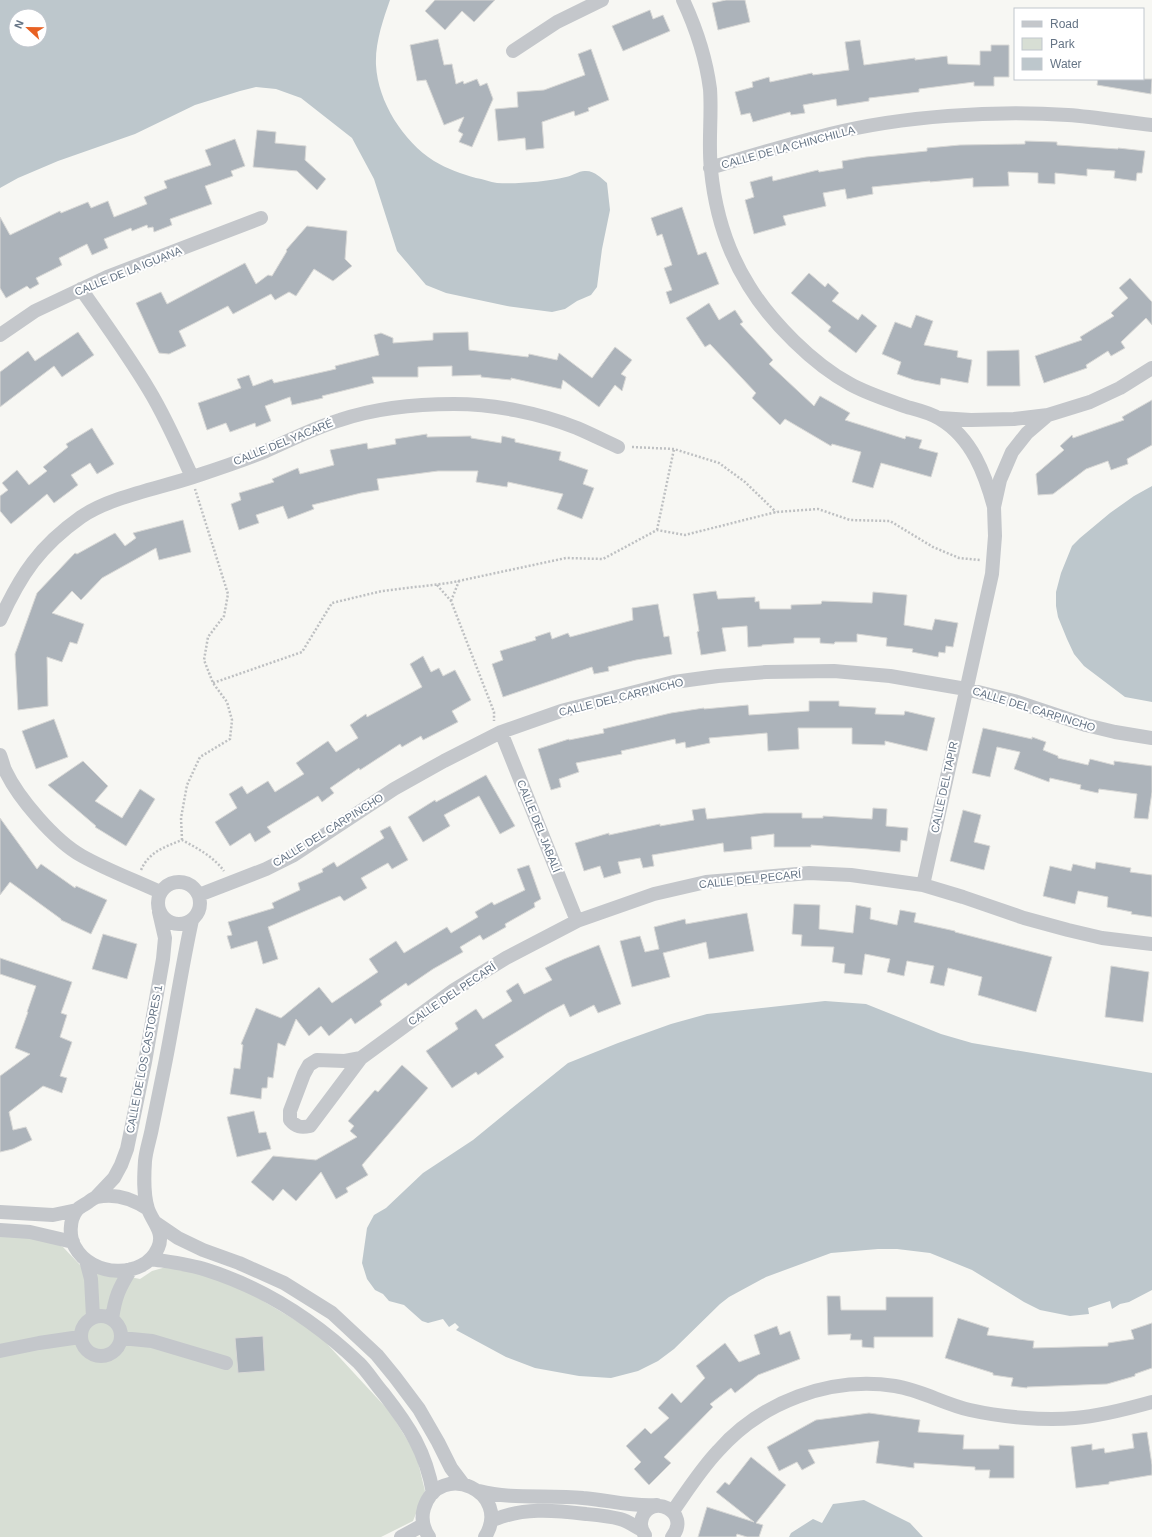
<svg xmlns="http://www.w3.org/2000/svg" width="1152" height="1537" font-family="Helvetica,sans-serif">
  <rect width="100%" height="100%" fill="#f7f7f3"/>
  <path fill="#d7ded4" d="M0,1236L33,1238L54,1243L63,1247L82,1267L140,1279L152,1271L166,1267L207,1275L248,1292L317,1333L390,1412L416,1454L425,1491L413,1521L381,1537H0Z"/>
  <path fill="#bdc7cc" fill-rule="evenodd" d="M0,0H390C383,20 375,43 376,65C378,102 403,141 434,161C447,169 462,174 476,178C483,179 490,182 497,183C518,184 545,182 566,177C572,176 580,170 586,171C595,171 601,178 607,183L610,210L602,249L597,287L591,295L577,301L565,309L552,312L507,306L446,293L426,285L397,251L374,179L352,138L301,98L276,89L256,87L240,91L195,105L135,134L58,161L18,178L0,188ZM16,16H40V40H16Z
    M1152,486V702L1125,697L1084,666L1074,654L1067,639L1058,617L1056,606V592L1061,573L1072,546L1080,538L1110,513L1134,496Z
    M825,1001L866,1004L941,1034L972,1043L1152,1073V1290L1129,1302L1120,1304L1112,1309L1110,1301L1088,1308L1089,1314L1070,1316L1040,1310L1024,1302L972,1270L930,1253L897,1249H878L831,1253L766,1277L729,1297L720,1304L674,1349L658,1361L638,1371L611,1378L579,1376L535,1368L506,1357L456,1330L459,1327L455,1323L449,1327L443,1319L428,1323L422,1321L404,1305L389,1301L383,1294L375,1290L367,1279L362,1263L367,1228L374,1215L386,1208L423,1173L473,1140L517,1104L568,1063L618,1043L671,1024L707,1014Z
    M864,1500L910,1523L923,1537H789L791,1533L813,1519L822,1523L833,1504Z"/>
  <path fill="#acb3ba" stroke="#d8d8d6" d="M435,0H495L474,22L462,11L445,30L425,11Z
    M726,0H745L750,22L718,30L712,3Z
    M650,10L653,19L663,15L670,31L623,51L612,26Z
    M438,39L444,65L452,64L456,84L463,81L464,84L477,79L480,86L487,83L493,99L472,147L459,142L463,134L458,131L464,117L444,125L426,80L417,81L410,45Z
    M860,40L864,65L915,58V60L947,56L948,64L980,65V51H991V45H1009V77H994V86H974V82L919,89V92L869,98V101L837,106L836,99L803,105L805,113L791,115L790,112L753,122L750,113L741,115L735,92L753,87L752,82L769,77L770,82L812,73L813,75L849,70L845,42Z
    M591,49L609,100L588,108L589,111L575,116L574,111L542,122L544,148L526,150L525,138L498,141L495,109L518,107L517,92L544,90L585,75L578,54Z
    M1098,79H1152L1151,94L1097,85Z
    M257,130L276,132L275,143L306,146L305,160L326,179L317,190L297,171L253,167Z
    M235,139L245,166L231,171L233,176L205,186L212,204L170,219L172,225L154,232L153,227L148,228L147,225L132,231L131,228L104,239L108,248L92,255L87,244L59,258L62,265L36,278L39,284L30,289L27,286L6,298L0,288V217L10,235L60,211L61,213L88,202L91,208L108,201L114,217L147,204L144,197L167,188L164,181L211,165L205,150Z
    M1025,141L1057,142V145L1118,149V148L1145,151L1142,173H1137L1136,181L1114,178L1115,171L1087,169V176L1055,173V184L1038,183V173L1008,172L1009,186L973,187V178L930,182V181L872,187L873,194L847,199L845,189L823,193L826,206L783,216L786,225L754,234L745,200L754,197L750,182L772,176L773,181L818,170L819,172L843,168L842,161L866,157L927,151V148L960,145L1025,144Z
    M682,207L698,255L706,252L719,284L670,304L666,292L672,290L664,268L672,265L662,234L657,236L651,218Z
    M307,226L347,231L345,259L352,266L333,281L314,269L296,296L289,292L275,300L271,294L233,314L228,306L179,331L186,346L169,354L159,353L136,303L161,292L167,304L245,263L256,284L268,275L272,276L287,251L286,250Z
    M809,273L825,287L828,283L839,293L832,301L858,320L862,314L877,326L856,353L828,331L831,327L791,293Z
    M1130,278L1152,302V325L1146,318L1121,342L1125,348L1111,356L1108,351L1086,365L1087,368L1044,383L1035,356L1082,340L1080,337L1114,316L1111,313L1128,298L1119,288Z
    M709,303L719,320L735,310L743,322L740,324L773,360L769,364L814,406L820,396L850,413L845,420L905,439L906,436L922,440L919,448L938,453L931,477L881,463L873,488L852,482L861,452L832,444L831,446L785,419L780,425L752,398L756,393L710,344L705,347L686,318Z
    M916,315L933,321L924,345L958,351L957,357L972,360L968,383L941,378L940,385L914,380L897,374L901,362L882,354L895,322L911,328Z
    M78,332L94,355L62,377L54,366L0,407V372L28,351L35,361Z
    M468,332L469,350L528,357L529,354L557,360L559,353L592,378L615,347L632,360L621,374L626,377L622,391L615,385L599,407L563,380L561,389L511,378V380L481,377V375L452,376V366L418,367V377H372L374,383L322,396L323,398L292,405L290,397L265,406L271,421L256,427L255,423L230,432L226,423L207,430L198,403L241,388L237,379L249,375L253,386L272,379L274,383L336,369L335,366L379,355L374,335L381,333L393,338V343L433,340V333Z
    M1019,350L1020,386H987V351Z
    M1152,400V445L1127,459L1128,464L1111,470L1108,461L1086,469L1053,494L1038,495L1036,474L1064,450L1060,446L1072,435L1073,438L1124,420L1122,417Z
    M92,428L114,464L97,474L90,463L71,475L78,485L54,503L47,494L11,524L0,511V496L8,490L2,483L17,470L29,485L47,471L43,467L68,447L66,444Z
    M427,434V437L471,436V438L501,443L502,436L515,439V442L561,452L559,460L588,470L583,484L594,488L582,519L557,509L563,494L508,482L507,487L476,482L478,471H438L377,479L379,490L361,493L312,505L314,509L288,519L283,506L256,515L259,523L239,530L231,504L241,500L239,493L274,482L272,479L298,468L300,474L334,465L330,450L367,443L368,449L396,444L395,439Z
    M183,520L191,552L159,560L156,548L102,578L81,600L72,591L52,613L84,624L77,644L70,642L62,662L47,657L48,706L18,710L15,654L37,593L75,553L77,554L115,533L125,546L136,538L133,533Z
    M716,591L718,599L755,597V602L759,601L760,609H791V605L821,604L822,601L872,603L873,592L907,595L904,625L932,630L935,619L958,623L953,647L946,646L945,653L939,652L938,657L912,652L913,649L886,646L887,638L857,634V642H835L834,644L820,643V638H794V643L762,645V646L748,647L747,626L722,628L726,651L701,655L697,632L699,631L693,594Z
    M658,604L664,637L669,636L672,654L636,660L608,667L609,671L594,674L592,667L503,697L492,664L503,660L500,651L536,640L535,637L550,632L552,639L568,633L570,637L633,620L632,608Z
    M423,656L431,672L439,668L443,676L455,670L471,700L452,711L458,722L423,740L421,736L402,747L400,744L360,770L359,768L330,788L334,793L322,802L318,796L267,827L271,832L255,842L250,833L230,846L215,822L237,808L229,794L242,786L247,794L268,781L275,792L304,774L296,763L328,741L336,752L358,738L350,725L366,714L367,717L422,687L410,664Z
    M809,701H839V706L876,708L875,714L904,715L905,711L935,718L927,751L885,741V745L852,744V728H798L799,749L768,751L767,733L709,738L710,743L686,748L685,742L676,744L675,739L621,751L622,754L576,763L579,772L559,779L561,787L551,790L538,749L569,739V740L604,733L603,729L671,713L704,708V709L748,705L749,715L809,711Z
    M54,719L68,757L36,769L22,731Z
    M983,728L1032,739V737L1046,742L1043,750L1058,756V758L1088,765L1090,759L1114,765V761L1152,766V792L1148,819L1134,818L1137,794L1099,789L1098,793L1080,789L1081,785L1050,778L1049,782L1014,769L1020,752L997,747L990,777L972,773Z
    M83,761L108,786L95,801L122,818L140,789L155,799L126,846L95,827L96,826L48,785Z
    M486,775L515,826L500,834L479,796L444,815L450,826L423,842L408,817L435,800L436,802Z
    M705,808L707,819L764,813H802V818H823V816L872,819L873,808L887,809L886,826L908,828L907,841L901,840L900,852L869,849L811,845V847H774V834L751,837L752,849L724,852L723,843L652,855L654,866L643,868L640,858L618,862L621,873L604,878L600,866L584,871L575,843L609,833V835L660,824V826L694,820L692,810Z
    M963,810L981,815L974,842L990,846L984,870L950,861Z
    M0,818L37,869L41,864L75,888L76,886L107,900L91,934L61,920V919L10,882L0,895Z
    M390,826L408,860L392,869L388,863L361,878L367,888L344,901L340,896L268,927L278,959L263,964L257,941L231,949L227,936L232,935L228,922L274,908L272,903L300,890L298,883L323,872L322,869L334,862L337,867L384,838L380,831Z
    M1096,862L1131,868L1130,872L1152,875V917L1131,914L1132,912L1107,907L1108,897L1078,891L1075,904L1043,896L1050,866L1071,871L1073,864L1095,869Z
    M529,865L541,899L534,903L535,907L505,924L506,927L483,940L480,935L460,947L463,952L433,969L408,986L406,983L380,1001L382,1005L355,1024L351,1018L329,1036L321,1026L309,1036L296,1019L285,1046L278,1043L273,1078L268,1077L267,1088H262L261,1099L230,1094L234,1068L240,1069L243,1045L241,1044L256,1008L281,1018L319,987L332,1003L378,972L369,959L396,941L404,953L447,927L451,933L478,917L475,912L492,902L494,905L525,890L517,869Z
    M794,904L820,905L819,929L853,933L856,905L871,908L870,919L897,925L900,910L916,913L914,922L955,931V932L1052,957L1036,1012L978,995L982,977L948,968L944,986L930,983L934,966L907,961L904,976L887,972L890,959L865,954L862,975L844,973L845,964L832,962L834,947L801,946L802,935L792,934Z
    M747,913L754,951L709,959L706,942L663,953L670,977L632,987L620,941L640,936L645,952L659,949L654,927L685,919L686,924Z
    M103,934L137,944L127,979L92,969Z
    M599,945L621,1004L598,1013L594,1005L570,1017L564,1004L547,1013L495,1045L504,1057L478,1075L476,1072L452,1088L426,1051L458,1029L455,1023L476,1009L483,1019L512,1001L506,991L518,983L524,994L552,980L545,968L564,959Z
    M0,958L72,982L61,1013L67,1015L60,1037L72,1042L60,1076L67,1078L62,1093L43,1086L9,1112L13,1130L26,1127L32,1140L13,1149L0,1152V1076L30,1054L15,1048L28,1012H27L36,986L0,974Z
    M1111,966L1149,972L1143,1022L1105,1017Z
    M402,1065L428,1088L362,1165L368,1175L346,1188L348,1192L336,1199L321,1172L296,1201L283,1189L273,1201L251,1182L273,1156L316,1160L357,1137L350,1131L354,1126L348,1121L375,1090L378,1092Z
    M254,1111L259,1133L266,1132L271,1149L237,1157L227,1117Z
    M827,1296H840L841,1310H886V1297H933V1337H874V1348L862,1347V1340H850L851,1334L828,1335Z
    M958,1318L989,1328L987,1335L1034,1341L1033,1348L1108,1346V1343L1134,1339L1131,1330L1152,1323V1368L1135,1374V1376L1107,1384L1027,1387V1388L1011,1386L1013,1378L993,1375V1373L945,1358Z
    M777,1326L780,1335L790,1331L800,1359L758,1375L735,1393L731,1388L710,1404L713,1407L664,1457L671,1463L649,1485L634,1469L641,1462L626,1446L645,1428L651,1434L669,1418L658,1408L672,1393L681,1403L705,1378L696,1366L725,1343L739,1362L760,1354L754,1335Z
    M263,1336L265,1371L238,1373L235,1338Z
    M869,1413L920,1420L918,1432L964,1435L963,1449H999V1445L1014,1446V1478H989L990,1470H975V1467L914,1463V1468L876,1463L879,1441L808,1450L815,1463L802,1470L797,1462L779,1471L767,1447L816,1420Z
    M1147,1432L1152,1465V1475L1109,1482V1484L1076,1488L1071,1447L1092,1444V1450L1104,1448L1105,1453L1134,1448L1132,1434Z
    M751,1457L786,1485L756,1523L763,1525L759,1537H747L737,1534L736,1537H698L707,1507L754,1522L716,1492L725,1482L729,1485Z"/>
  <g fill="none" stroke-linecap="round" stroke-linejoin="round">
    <path stroke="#bec0c2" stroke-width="2.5" stroke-dasharray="2 2" stroke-linecap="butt" d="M632,447L674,449L719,463L745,482L776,512
      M657,530L674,449
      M437,585L451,601L494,712V721
      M451,601L459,581
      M213,683L302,652L332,603L382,591L449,583L566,558L603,559L657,530L685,535L776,512L818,509L850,520L890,521L933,547L959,558L980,560
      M182,840L181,818L187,785L200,757L230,739L232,720L227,702L213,683L204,660L208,637L224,616L228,594L195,489
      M141,870C149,852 164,847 182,840C197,848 214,857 224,871"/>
    <path stroke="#c4c7cb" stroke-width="14" d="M683,0C696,28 706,58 710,89C712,116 708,143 711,170C715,211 727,251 749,286C771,322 813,364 850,384C868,394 888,400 907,407C918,410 931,413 940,419C972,438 985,474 994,507
      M513,51L557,22L602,0
      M710,168C750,156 790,144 830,134C902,116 994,110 1068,115C1096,117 1124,122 1152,125
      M81,289C104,322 128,355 149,390C166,418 179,448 192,477
      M0,335L35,311L107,277L261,218
      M940,418L971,420L1014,419L1048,415
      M0,620C21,574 40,546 81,517C110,497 160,488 193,477C217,469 242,461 266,451C290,440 314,428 340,420C376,408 415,404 454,404C494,404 539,413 577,428C591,434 605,441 618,447
      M501,732L577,921
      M0,755C2,760 3,765 5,770C18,798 55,841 82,856C107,870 134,880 160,892
      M158 903a21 21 0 1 1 42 0a21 21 0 1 1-42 0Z
      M923,885L992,574L995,536L994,507L1000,480L1012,452L1027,433L1048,415L1090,402L1120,388L1152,368
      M199,895L266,869L294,855L394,789L444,761L501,732L561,711L674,682L718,676L766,672L834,671L890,676L966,689L1014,701L1086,725L1115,732L1152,738
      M361,1058L345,1061L317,1060L309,1065L304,1074L290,1111V1120C296,1127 301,1128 310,1126L361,1058L454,990L506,958L577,921L654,894L706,882L809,873L851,875L923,885L963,897L1024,918L1068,930L1102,938L1152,944
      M96,1197L114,1178L121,1165L127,1149L145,1062L163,959L165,938L159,912
      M148,1209C133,1199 115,1193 97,1197C93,1198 90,1201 87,1203C84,1205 79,1207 77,1210C69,1220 69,1237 75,1247C91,1277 144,1280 158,1248C165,1232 153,1223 148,1209C143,1194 144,1176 145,1161C146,1150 150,1139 152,1128C156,1109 160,1089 164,1069C174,1020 181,970 192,920
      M0,1212L53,1215L77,1210
      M156,1223L178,1238L203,1250L239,1263L284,1283L332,1313L377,1355L395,1377L419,1409L438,1442L451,1468L463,1484
      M0,1230L30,1232L73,1242
      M151,1259C170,1262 189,1264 207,1270C264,1288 316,1322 359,1363C368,1372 375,1384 384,1394C409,1426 426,1452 433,1493
      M86,1260L91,1279L93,1317
      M81 1336a20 20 0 1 1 40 0a20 20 0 1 1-40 0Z
      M112,1319C115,1297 119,1288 131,1269
      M121,1338L152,1341L226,1363
      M0,1351L39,1343L80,1337
      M479,1491C513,1500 549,1494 583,1498C608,1500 632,1507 657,1505
      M673,1511C687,1491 701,1469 718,1451C761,1402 830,1376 895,1386C921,1390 944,1404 970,1410C1001,1417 1044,1421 1075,1418C1101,1416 1127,1409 1152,1402
      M491,1521C521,1507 554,1510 586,1514C597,1515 609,1516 620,1519C628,1521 634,1526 642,1530
      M645,1535C641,1530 640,1524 642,1518C651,1492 692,1512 672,1537
      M401,1537L423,1525
      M429,1537C423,1528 421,1518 424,1508C440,1459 513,1492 485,1537"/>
  </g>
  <g text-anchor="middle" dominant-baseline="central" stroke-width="4" stroke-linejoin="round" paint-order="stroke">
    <g font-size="11" fill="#657485" stroke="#fff">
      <text transform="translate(788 147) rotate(-15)">CALLE DE LA CHINCHILLA</text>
      <text transform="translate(128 271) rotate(-22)">CALLE DE LA IGUANA</text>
      <text transform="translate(283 442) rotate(-22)">CALLE DEL YACARÉ</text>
      <text transform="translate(621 697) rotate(-14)">CALLE DEL CARPINCHO</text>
      <text transform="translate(1034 709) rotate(17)">CALLE DEL CARPINCHO</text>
      <text transform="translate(944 787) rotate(-78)">CALLE DEL TAPIR</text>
      <text transform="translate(539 826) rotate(68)">CALLE DEL JABALÍ</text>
      <text transform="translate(328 830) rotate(-32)">CALLE DEL CARPINCHO</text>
      <text transform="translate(750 879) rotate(-6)">CALLE DEL PECARÍ</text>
      <text transform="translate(452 994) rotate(-34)">CALLE DEL PECARÍ</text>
      <text transform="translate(144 1059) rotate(-79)">CALLE DE LOS CASTORES 1</text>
    </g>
  </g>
  <rect x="1014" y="8" width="130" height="72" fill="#ffffff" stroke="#c1c7ce"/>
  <rect x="1022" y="21" width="20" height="6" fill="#c4c7cb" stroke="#c1c7ce"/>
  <text x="1050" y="28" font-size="12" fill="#657485">Road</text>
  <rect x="1022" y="38" width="20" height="12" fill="#d7ded4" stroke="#c1c7ce"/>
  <text x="1050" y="48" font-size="12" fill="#657485">Park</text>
  <rect x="1022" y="58" width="20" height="12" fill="#bdc7cc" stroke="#c1c7ce"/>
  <text x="1050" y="68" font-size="12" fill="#657485">Water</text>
  <g transform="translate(28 28) rotate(292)"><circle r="19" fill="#ffffff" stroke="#c1c7ce"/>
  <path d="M0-3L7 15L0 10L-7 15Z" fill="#e86123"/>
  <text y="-6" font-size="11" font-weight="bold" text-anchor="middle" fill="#657485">N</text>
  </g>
</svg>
